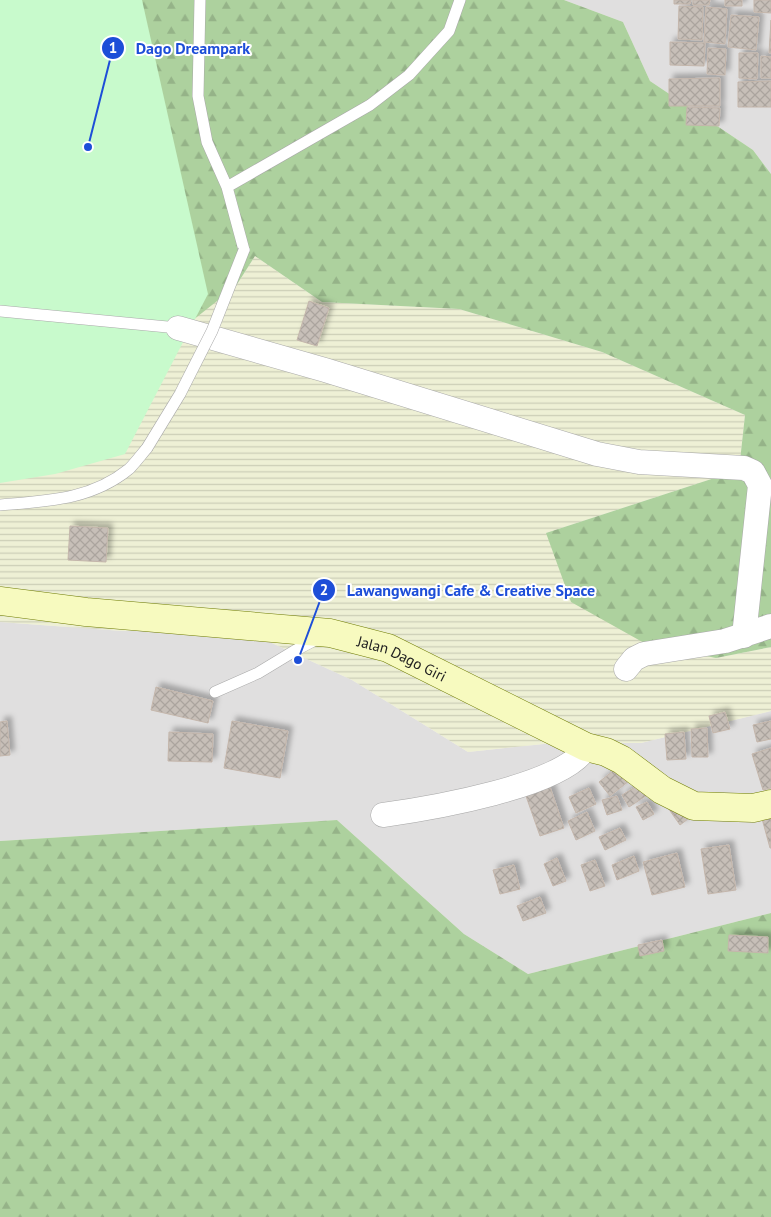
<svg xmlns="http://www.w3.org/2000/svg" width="771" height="1217" font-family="'PT Sans',sans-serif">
  <defs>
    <pattern id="farmland-rules" width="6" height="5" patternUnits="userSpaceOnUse" patternTransform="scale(1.25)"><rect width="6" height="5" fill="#eef0d5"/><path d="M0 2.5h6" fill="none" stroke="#ccceb7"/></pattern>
    <pattern id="forest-firs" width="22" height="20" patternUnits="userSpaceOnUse" patternTransform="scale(1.25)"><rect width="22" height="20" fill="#add19e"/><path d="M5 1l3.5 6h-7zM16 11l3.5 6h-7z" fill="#95b388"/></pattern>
    <pattern id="building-cross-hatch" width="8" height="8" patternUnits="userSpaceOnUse" patternTransform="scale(1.25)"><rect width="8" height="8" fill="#c7bfb8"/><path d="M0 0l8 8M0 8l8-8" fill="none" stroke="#aba49e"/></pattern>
    <filter id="shadow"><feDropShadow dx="4.5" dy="-4.5" stdDeviation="2.5" flood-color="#0004"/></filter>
  </defs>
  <rect width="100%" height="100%" fill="#f2efe9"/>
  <path fill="#e0dfdf" d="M564,0H771V174L753,150L650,81L623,22Z
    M0,622L123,631L237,627L352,680L468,752L553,743H641L771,711V913L528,974L464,934L337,820L0,841Z"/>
  <path fill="url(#farmland-rules)" d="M255,256L322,302L459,309L602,352L745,415L739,470L546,533L716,658L771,647V711L641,743H553L468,752L352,680L237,627L123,631L0,622V436L236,286Z"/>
  <path fill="url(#forest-firs)" d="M0,0H564L623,22L650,81L753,150L771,174V647L716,658L646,644L571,602L546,533L739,470L745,415L602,352L459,309L322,302L255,256L236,286L106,389Z
    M337,820L464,934L528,974L771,913V1217H0V841Z"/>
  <path fill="#c8facc" d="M0,0H142L208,294L125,454L55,474L0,483Z"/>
  <path fill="url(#building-cross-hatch)" stroke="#c4b6ab" filter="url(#shadow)" d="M674,0H691L690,4H674Z
    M693,0H710L709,5H693Z
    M725,0H742V6H725Z
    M754,0H771V13L754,12Z
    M679,6L703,7L702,40L678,39Z
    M706,7L727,9L725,44L704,42Z
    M731,15L759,17L756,50L728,47Z
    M771,20V53H769Z
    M670,42L705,43L704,66L670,65Z
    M708,48L726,49L725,75L707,74Z
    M739,53H758L757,79L739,78Z
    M761,56L771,57V78H761Z
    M720,78V106H669V79Z
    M771,81V107H738V82Z
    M687,107L720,108L719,126L686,125Z
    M309,301L329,308L317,346L297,340Z
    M70,526L108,528L106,562L68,560Z
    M156,687L213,701L208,723L151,710Z
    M725,712L730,729L713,733L709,716Z
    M7,721L10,755L0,756V722Z
    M232,721L288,731L280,778L224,768Z
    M771,721V739L757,742L753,725Z
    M707,728L708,757H692L691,729Z
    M169,732L213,734L212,762L168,761Z
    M684,732L686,759L667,760L665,734Z
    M771,748V788L763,790L752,754Z
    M623,763L634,777L610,796L599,782Z
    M645,781L652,792L629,807L622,795Z
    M550,787L564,828L540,836L526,796Z
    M589,788L596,804L576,813L569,797Z
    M617,796L622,810L607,815L602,800Z
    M647,802L654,814L643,820L636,807Z
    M676,802L688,819L680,825L668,808Z
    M587,812L595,831L576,840L568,821Z
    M771,812V848H770L761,815Z
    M620,828L626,840L605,850L599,837Z
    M729,845L736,890L708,894L701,849Z
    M677,853L685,887L652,895L643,862Z
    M634,856L639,871L617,880L612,865Z
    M557,858L566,881L553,886L544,864Z
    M595,860L605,886L590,891L581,865Z
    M514,865L520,889L500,894L493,870Z
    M540,897L546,913L523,921L517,906Z
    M729,935L768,937V953L728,951Z
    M662,940L664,951L640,956L638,945Z"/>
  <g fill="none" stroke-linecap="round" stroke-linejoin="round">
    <defs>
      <path id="lane" d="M200,0L198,96L207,142L227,187
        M244,250L227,187L370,105L409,75L449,31L460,0
        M0,311L178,328
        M0,505C47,501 91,500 129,469C135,463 141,455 147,448
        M215,692L258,673L296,650L319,638"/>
      <path id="street" d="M178,328L325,370L597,454L639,462L744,468L753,472L760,485L744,636
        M626,669L634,659L644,654L725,641L771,626
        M383,815C426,809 567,786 586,747"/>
      <g id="secondary">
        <path id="s1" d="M0,601L86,612L330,633L388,648L586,747L606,752L622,760L662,790L694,806L753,808L771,804"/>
      </g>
    </defs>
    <use href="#lane" stroke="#a9a9a9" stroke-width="12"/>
    <use href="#street" stroke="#a9a9a9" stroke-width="25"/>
    <use href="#secondary" stroke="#707d05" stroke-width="29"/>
    <use href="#lane" stroke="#fff" stroke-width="11"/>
    <use href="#street" stroke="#fff" stroke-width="24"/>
    <use href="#secondary" stroke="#f7fabf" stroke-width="28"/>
    <defs>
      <path id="lane-bridge" d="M147,448L180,394L212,331L244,250"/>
    </defs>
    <use href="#lane-bridge" stroke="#a9a9a9" stroke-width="12" stroke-linecap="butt"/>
    <use href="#lane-bridge" stroke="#fff" stroke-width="11"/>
  </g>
  <g text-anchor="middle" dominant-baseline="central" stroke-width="4" stroke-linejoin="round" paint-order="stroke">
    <g font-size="15" fill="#222" stroke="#fff">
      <text stroke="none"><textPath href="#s1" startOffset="408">Jalan Dago Giri</textPath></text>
    </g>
  </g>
  <path fill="none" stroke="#1d4ed8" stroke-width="2" d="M88 147L113 48M298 660L324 590"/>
  <g fill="#1d4ed8" stroke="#fff" stroke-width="2">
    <circle cx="88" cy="147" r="5"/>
    <circle cx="298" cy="660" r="5"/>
    <circle cx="113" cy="48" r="12"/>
    <circle cx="324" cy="590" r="12"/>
  </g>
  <g font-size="15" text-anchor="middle" font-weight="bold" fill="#fff">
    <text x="113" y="53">1</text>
    <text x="324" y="595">2</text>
  </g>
  <g font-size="16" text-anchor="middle" font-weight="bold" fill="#1d4ed8" stroke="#fff" stroke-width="4" stroke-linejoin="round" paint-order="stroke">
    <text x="193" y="54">Dago Dreampark</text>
    <text x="471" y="596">Lawangwangi Cafe &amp; Creative Space</text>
  </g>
</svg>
